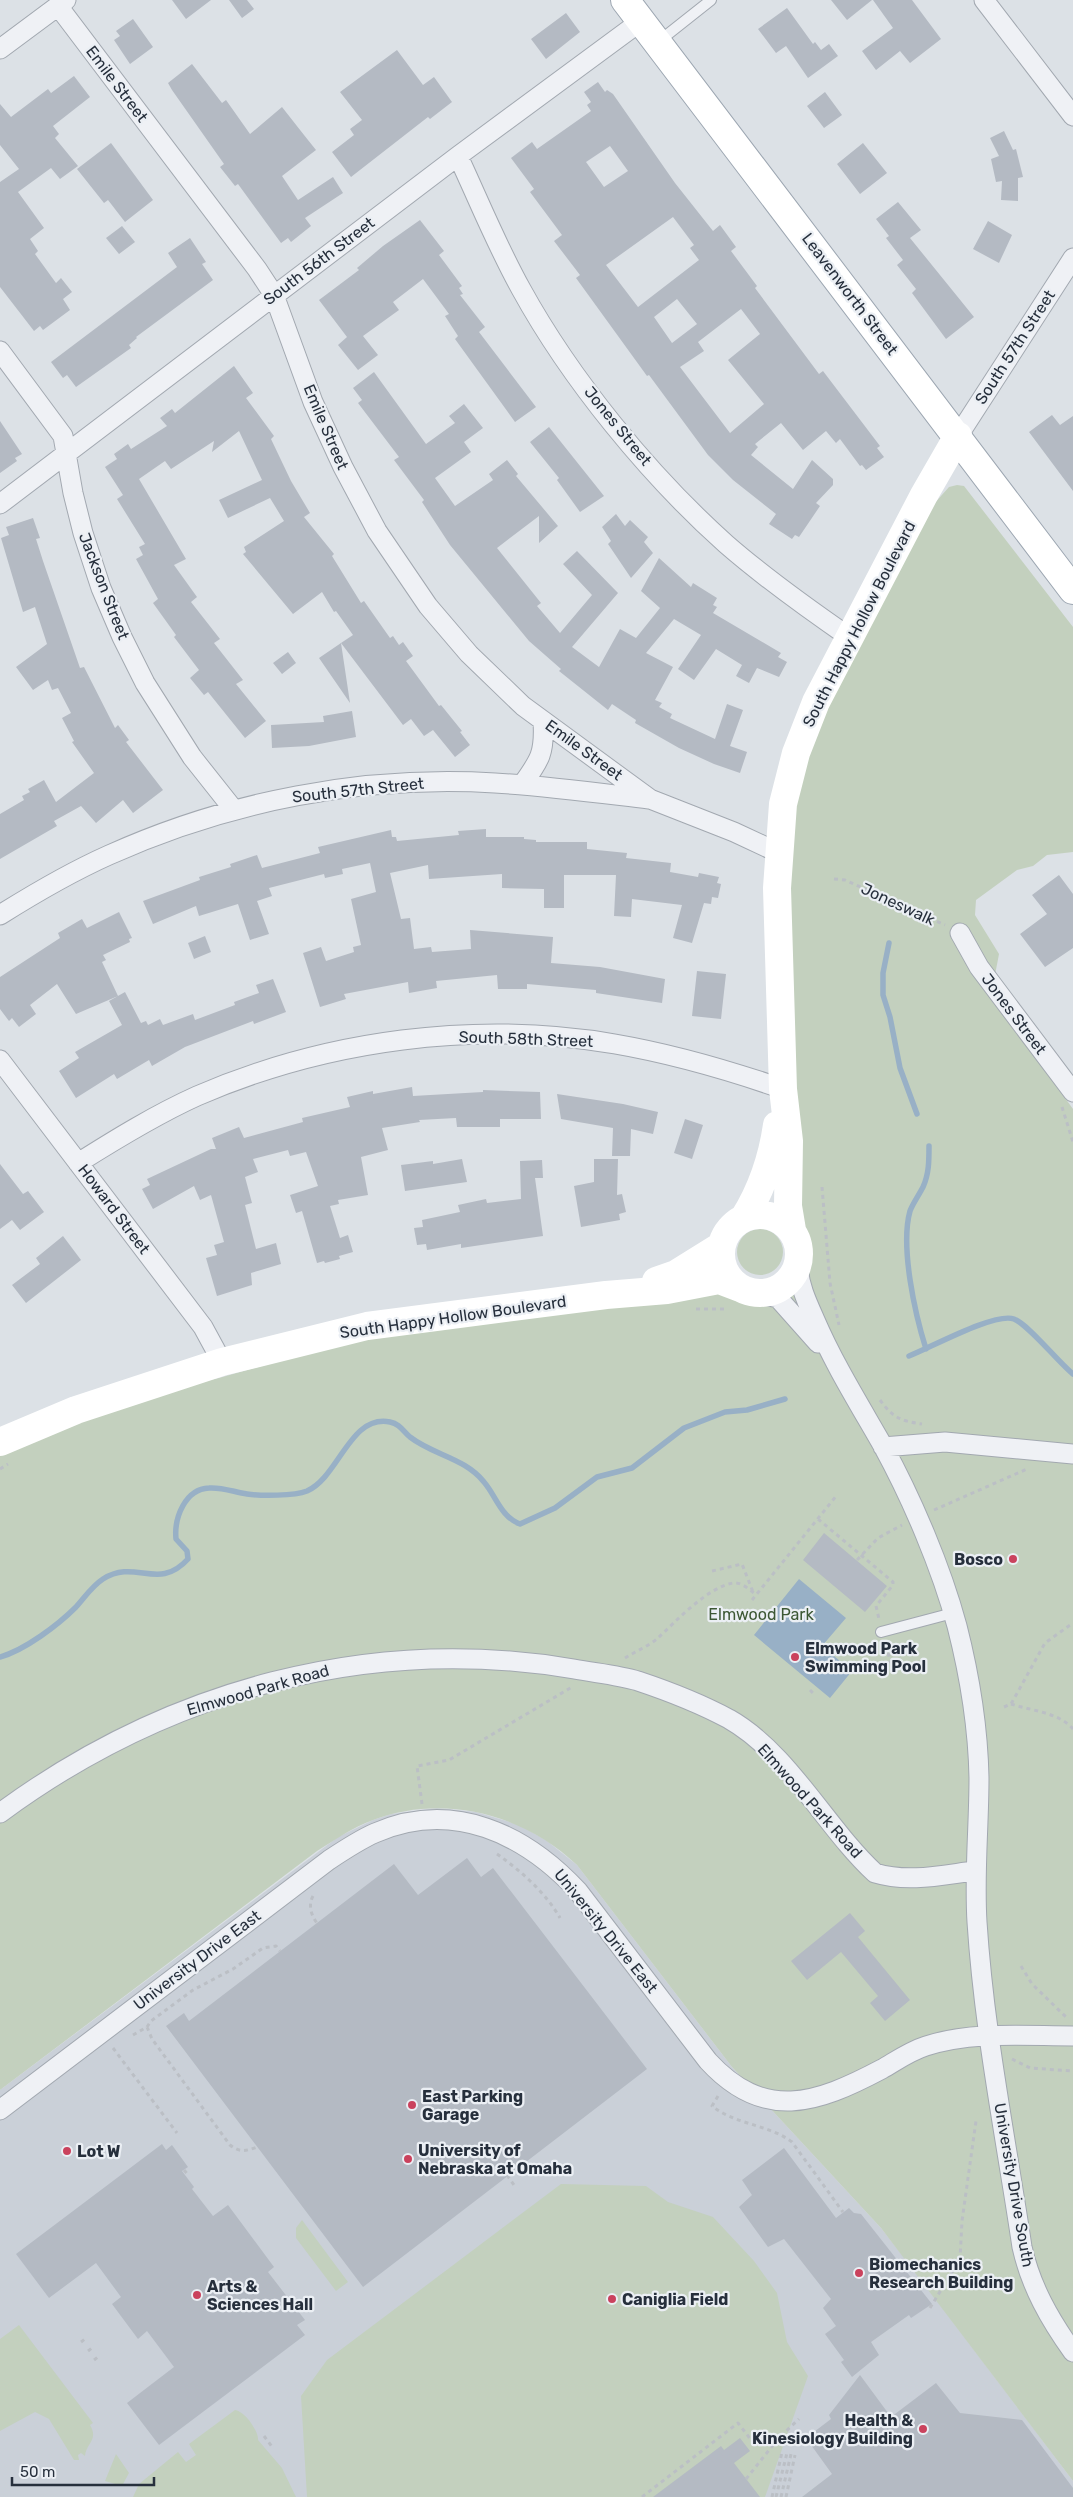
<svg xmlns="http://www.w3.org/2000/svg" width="1073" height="2497" font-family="Rubik,sans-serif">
  <rect width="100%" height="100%" fill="#dce1e6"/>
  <path fill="#cad0d8" d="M437,1808L476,1812L520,1825L547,1841L577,1865L732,2067L881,2228L916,2273L1073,2481V2497H0V2090L338,1837L373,1820L391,1814Z"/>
  <path fill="#c3d0be" d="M957,485L964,486L1073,627V852L1047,855L1033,866L1017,870L976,900L975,915L999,954L991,996L1073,1109V2481L881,2228L732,2067L577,1865C523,1814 444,1793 373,1820C353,1827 335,1840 317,1851L0,2090V1450L190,1384L219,1378L333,1346L377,1338L552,1315L712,1289L769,1304L807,1282L805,1267L808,1243L795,1210L791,1109L790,811L822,715L933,505L949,487Z
    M737 1252a23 23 0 1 1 46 0a23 23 0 1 1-46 0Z
    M561,2184L646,2186L668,2202L713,2217L754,2261L777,2293L787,2342L808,2376L765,2497H307L301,2396L327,2360Z
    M302,2220L348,2282L336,2291L296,2238V2228Z
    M19,2325L93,2423L90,2425C99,2440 86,2443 85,2456L81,2453L78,2455L79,2460H74L49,2419L35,2412L0,2431V2339Z
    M235,2410C245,2411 259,2432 258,2440L282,2468L296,2497H133L139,2484L178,2452L186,2462L196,2455L189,2444Z
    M116,2454L129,2473L122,2486L105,2481Z"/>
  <path fill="#98b0c6" d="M799,1579L846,1618L822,1646L852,1671L830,1698L754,1635Z"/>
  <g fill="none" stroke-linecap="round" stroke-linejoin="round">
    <path stroke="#98b0c6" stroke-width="5.5" d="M889,943L883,973V995L890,1017L900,1068L917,1114
      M926,1349C915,1314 900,1247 910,1211C913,1203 919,1195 923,1187C929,1174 929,1161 929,1146
      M909,1356C930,1348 995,1312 1014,1319C1029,1325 1058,1362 1073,1374
      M0,1657C25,1650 58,1625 76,1607C85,1597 92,1586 103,1579C136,1558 158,1592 188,1559L187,1551L176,1539C174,1518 185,1489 209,1488C222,1487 234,1492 247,1494C261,1496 294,1496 307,1491C339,1477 350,1414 390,1422C400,1424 403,1431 410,1437C433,1455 465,1458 484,1482C496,1496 501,1517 520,1524L555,1508L597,1477L632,1468L684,1428L725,1412L747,1410L785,1399"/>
  </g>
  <path fill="#b4bac3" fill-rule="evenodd" d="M172,0H211L186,19Z
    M229,0H247L254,9L242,18Z
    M831,0H872L847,20Z
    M873,0H912L941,39L910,63L900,51L876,70L862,51L893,28Z
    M787,8L813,44L815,42L821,50L829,44L838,56L808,78L786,46L776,53L758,29Z
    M566,13L580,32L546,59L531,39Z
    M133,19L153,47L130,64L114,40L120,36L116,31Z
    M397,50L423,85L434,77L452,102L430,119L428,117L351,177L332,152L354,135L350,129L362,120L340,92Z
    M192,64L222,103L226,100L250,134L282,107L304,135L316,150L282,176L298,200L333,177L343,193L305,218L311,226L291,242L288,238L281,243L238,184L235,186L220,167L224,164L172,90L168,83Z
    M74,76L90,97L53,126L59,134L55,138L78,166L60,179L51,168L18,192L44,228L30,239L38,251L35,254L56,283L61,278L72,292L63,299L70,310L43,330L40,326L34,331L0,287V182L19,169L0,145V104L11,117L48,89L51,93Z
    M598,82L605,92L607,90L613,94L675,183L713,231L720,225L736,247L731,251L757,286L755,288L819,374L823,371L880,446L877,448L884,457L866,470L862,465L860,466L840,439L836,443L826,431L803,450L781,423L755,444L758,447L751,455L793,489L812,460L833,479V485L816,503L820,506L799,537L795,535L792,539L769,524L776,514L733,480L708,455L649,375L647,376L576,278L580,275L554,241L562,235L530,192L534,189L511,158L532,142L537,149L591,111L587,105L591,102L584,92ZM610,146L628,171L604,187L586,162ZM673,217L694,245L690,248L699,260L638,307L606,265ZM677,299L697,324L672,343L654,317ZM741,309L760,334L728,360L764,404L730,433L680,367L704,351L698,342Z
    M825,92L842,115L824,128L807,106Z
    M1004,131L1013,150L1016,149L1023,177L1018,178V201L1001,200L1002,181L996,182L991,159L999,156L990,138Z
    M111,143L153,200L125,222L108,200L104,203L77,169Z
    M863,143L887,173L860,194L837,164Z
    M898,202L921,230L910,238L974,317L946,339L912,293L916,289L897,265L903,260L886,238L889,236L876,219Z
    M420,220L444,251L439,255L462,286L459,288L463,294L460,295L485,327L479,332L536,407L515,422L455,339L458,336L445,316L449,314L423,279L393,302L399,310L363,336L378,355L358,370L338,345L347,337L319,300L359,270L357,268L383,246Z
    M988,221L1012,235L999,263L973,249Z
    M122,226L135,242L119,254L106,238Z
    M190,238L206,262L202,264L213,280L136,337L137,338L129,345L131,348L76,387L67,375L63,378L51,362L177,267L168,253Z
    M234,366L253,393L246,398L274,436L271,439L291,481L310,513L304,517L334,554L332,556L361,603L364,601L390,638L393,636L399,645L403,642L413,656L406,661L439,706L441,705L462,731L460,732L470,745L455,757L433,730L424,736L411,719L403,725L341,643L353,635L336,611L334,612L322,592L293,614L243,554L246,552L244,547L284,521L270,498L228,518L219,500L262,480L239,431L212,452L214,441L171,469L165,461L139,479L186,559L174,565L197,597L191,602L220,639L214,643L243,680L236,684L266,721L245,738L208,692L204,695L190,678L199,670L174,637L176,635L153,603L158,599L136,559L143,555L139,547L145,544L117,499L123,495L105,467L117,459L114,454L128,444L131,449L167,426L160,418L172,409L175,413Z
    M374,372L426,444L455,423L449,416L464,404L483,428L464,442L471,452L435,478L455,506L493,480L489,474L507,460L518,474L516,476L558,526L539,543V516L497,548L541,603L537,606L560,633L592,595L563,564L577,551L618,593L572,647L599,667L620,629L636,638L660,608L641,591L659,558L691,587L693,583L717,598L713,605L717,607L713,613L781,653L778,657L787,662L779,677L757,668L749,683L736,676L742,665L716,649L694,680L678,669L701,635L674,619L646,653L673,667L655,700L662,703L659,707L672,714L670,718L715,739L727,704L743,710L730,746L747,752L740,773L714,764L679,748L635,723L636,720L612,704L608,710L559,671L561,669L529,641L450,545L422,502L424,500L394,460L399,457L358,403L362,400L353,388Z
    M1052,415L1060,425L1073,416V491L1029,432Z
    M0,421L22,454L15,458L17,461L0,473Z
    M549,427L604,496L580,512L557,480L559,478L530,442Z
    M616,514L625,526L630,520L648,537L644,542L653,553L631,578L608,544L611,541L602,527Z
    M33,518L40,538L36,539L43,561L80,668L84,667L115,728L118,725L129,740L126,742L163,790L133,813L123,800L96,823L81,806L54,821L57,826L0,859V814L24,800L22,796L30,792L28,789L44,780L56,802L94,773L72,742L74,741L62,718L71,713L58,688L52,690L48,680L33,690L16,667L47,644L35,607L23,612L1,538L9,535L6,527Z
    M341,643L350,703L319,658Z
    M288,652L296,663L282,674L273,663Z
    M352,711L356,737L309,746L272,748L271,725L324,722L323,716Z
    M486,829V837H524V839L536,840V842H587V849L627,853L626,858L671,863L670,872L698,877L699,873L719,877L717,883L721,884L718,898L712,897L711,904L704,903L692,943L673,938L682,905L632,899L631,917L614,916L616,875H564V908H544V889L502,888V874L429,879L428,865L390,873L401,919L410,918L414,949L431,947L432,952L471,949L470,930L553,937L551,963L600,967L665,979L662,1003L596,993V990L527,984V989H498L497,975L436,981L437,988L409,993L408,982L344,994L346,999L320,1007L303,953L321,947L326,961L354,952L353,947L361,945L351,899L376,892L370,863L342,869L343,874L325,878L324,874L269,888L272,896L257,901L269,934L250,940L238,904L199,916L196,906L153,924L143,901L200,880L199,877L231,867L230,864L257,855L262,868L320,853L318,847L391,830L392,837H396L397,841L459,835L458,831Z
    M1059,875L1073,894V948L1045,967L1020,934L1047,914L1032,895Z
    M119,912L132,938L129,939L130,942L103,955L106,960L102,962L118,996L76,1014L57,984L30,1005L36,1014L19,1027L12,1018L9,1021L0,1009V977L60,938L58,933L82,919L87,928Z
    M205,936L211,952L194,959L188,943Z
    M697,971L726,974L721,1019L692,1016Z
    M273,979L286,1012L254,1024L253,1021L185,1047L152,1066L149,1060L117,1079L114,1074L76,1098L59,1071L79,1058L75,1052L122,1025L109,1001L125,992L141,1023L146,1021L148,1025L160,1019L163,1025L193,1014L195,1020L235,1005L234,1002L259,993L256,985Z
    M412,1087L413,1096L483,1092V1090L540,1092L541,1119H500V1127H457L456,1118L419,1120L420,1122L382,1128L388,1150L361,1157L368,1195L338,1200L339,1204L330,1206L340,1238L348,1235L353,1252L339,1256L340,1259L325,1263L324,1261L317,1263L302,1211L296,1213L290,1195L318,1186L306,1152L290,1156L288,1150L253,1159L258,1172L245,1177L252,1203L245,1205L256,1249L276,1243L281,1264L251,1273L252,1285L217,1296L206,1258L217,1255L214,1245L224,1242L211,1195L200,1200L194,1186L153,1209L142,1189L150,1185L147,1179L211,1149H216L212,1138L239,1127L244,1138L303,1122L302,1118L350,1107L347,1097L373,1091V1094Z
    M557,1094L623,1104L658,1112L653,1134L631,1129L630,1156H612L613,1128L561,1119Z
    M685,1119L703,1125L692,1159L674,1153Z
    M462,1159L467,1182L405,1191L401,1165L433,1161V1164Z
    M594,1159H618L617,1195L622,1194L626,1212L619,1214L620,1220L581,1227L574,1186L594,1182Z
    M542,1160L543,1178H535L543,1236L461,1248V1244L427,1250L426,1244L417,1245L414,1228L423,1227L422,1220L460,1212L458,1205L486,1199L487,1203L521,1199L520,1161Z
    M0,1164L23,1194L28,1191L44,1212L20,1230L12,1220L0,1229Z
    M63,1236L81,1260L26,1303L12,1285L40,1264L36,1258Z
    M824,1533L887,1586L865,1612L803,1560Z
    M467,1858L481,1877L493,1868L647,2069L363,2287L166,2026L184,2013L189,2021L394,1864L418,1895Z
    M850,1913L865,1931L858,1937L910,2000L885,2021L870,2003L878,1996L841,1952L807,1980L791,1961Z
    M162,2144L166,2150L172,2145L188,2167L182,2171L194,2187L192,2189L213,2216L228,2205L274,2267L268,2272L305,2320L297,2325L305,2335L159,2445L127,2403L174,2367L147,2331L138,2339L112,2304L121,2297L96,2263L49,2298L16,2254Z
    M784,2148L836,2218L849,2208L854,2213L861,2214L932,2304L911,2318L909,2315L871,2342L879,2355L852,2377L841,2362L844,2360L825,2334L836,2326L823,2308L831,2299L784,2239L768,2247L739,2207L752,2195L742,2180Z
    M860,2375L891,2417L936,2383L960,2413L1022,2420L1073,2488V2497H802L832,2474L806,2438L831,2419L829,2415Z
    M740,2438L750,2451L734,2463L760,2497H653L721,2446L724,2450Z"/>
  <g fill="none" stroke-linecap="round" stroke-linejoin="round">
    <defs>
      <path id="lane" d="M658,42L711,0
        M881,1632L953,1613"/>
      <path id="street" d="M984,0L1073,116
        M58,6L257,269L274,295L313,402L343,467L377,531L428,606L469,654L523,706L650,799L734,832L779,853
        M0,49L66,0
        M458,156C479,201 497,246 521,289C571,380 649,475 726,544C765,578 807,608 849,637
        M0,351L63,436L73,493L83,533L101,588L122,637L145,683L192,757L234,810
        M958,436L1073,258
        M0,504L458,156L641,21
        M522,785C540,760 545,753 543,721
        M0,915C35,893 71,872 109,855C229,801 363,775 495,783C546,786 598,793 649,799
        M960,933L979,967L1073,1092
        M0,1060L203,1327L222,1362
        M78,1163C116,1139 155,1115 197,1096C326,1040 476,1020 615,1044C673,1054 728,1070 783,1089
        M798,1266C799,1285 807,1302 815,1320C834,1364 859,1404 883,1446C912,1499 941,1567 957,1626C970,1677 978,1726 979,1778C979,1827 974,1873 977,1922C984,2031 1006,2139 1022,2247C1031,2287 1050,2320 1073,2352
        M756,1293L778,1298L818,1343
        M883,1447L945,1442L1073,1454
        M0,1813C167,1690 369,1634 574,1669C595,1673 618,1675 638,1681C668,1691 701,1704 729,1719C789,1753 826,1828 875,1873C908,1883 942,1875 974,1871
        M0,2110L329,1860C344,1850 359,1840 375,1833C453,1799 525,1834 578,1891L708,2061C764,2122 816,2104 882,2069C896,2061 910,2051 926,2046C972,2031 1025,2036 1073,2036"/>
      <path id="primary" d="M625,0L1073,590"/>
    </defs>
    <use href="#lane" stroke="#a2a8b0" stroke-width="12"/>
    <use href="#street" stroke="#a2a8b0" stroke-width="21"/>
    <use href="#primary" stroke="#9ca6b1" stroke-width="30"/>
    <path stroke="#bbbfc5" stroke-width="3" stroke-dasharray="4 4" stroke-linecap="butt" d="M834,879L845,880L945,925
      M1062,1107L1073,1142
      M822,1187L830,1283L839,1325
      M696,1309H727
      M880,1400C893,1418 901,1421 922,1424
      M0,1469L8,1464
      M934,1510L1027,1469
      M818,1519L893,1582V1585L876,1606L879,1619
      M857,1560L878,1538L902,1525
      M712,1571L742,1564L753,1592
      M752,1600L837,1495
      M886,1645L892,1668
      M625,1658C636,1651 649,1646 658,1638C676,1621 708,1587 733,1583C742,1582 750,1590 756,1595
      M810,1690L813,1693
      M1011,1704C1032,1711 1058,1712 1073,1729
      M1004,1707L1011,1704L1045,1643L1073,1623
      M422,1804L417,1766L449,1760L572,1687
      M497,1854C521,1871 546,1893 560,1918
      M313,1896C308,1905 311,1915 317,1923
      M1021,1966L1032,1984L1066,2017
      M147,2027L152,2039L230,2145C240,2153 246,2151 257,2147
      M133,2035L147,2027L151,2021L193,1990L233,1969L263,1948L276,1946L280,1951
      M113,2048L177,2133
      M1012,2059L1030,2068L1073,2071
      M718,2096L712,2106C736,2125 768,2124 792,2142L843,2212
      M184,2170L189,2176
      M507,2175L514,2185
      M930,2308L960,2259L962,2221L976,2121
      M81,2342L85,2339
      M88,2351L92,2348
      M94,2360L98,2357
      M264,2436L273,2448
      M746,2479L781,2435
      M642,2497L738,2423L755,2445L783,2434L799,2419
      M772,2497L782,2452
      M776,2497L787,2453
      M781,2497L791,2454
      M786,2497L795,2455"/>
    <use href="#lane" stroke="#eff1f5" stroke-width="10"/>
    <use href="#street" stroke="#eff1f5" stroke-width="19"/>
    <path stroke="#fff" stroke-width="28" d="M721 1254a39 39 0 1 1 78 0a39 39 0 1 1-78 0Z
      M744,1218C762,1189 772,1160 777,1125
      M792,1230L788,1206L789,1141L783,1089L777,888L783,804L796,753L816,702L924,495L958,436
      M656,1281L676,1274L721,1246
      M0,1442L76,1410L222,1362L367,1326L606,1295L667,1290L719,1280L740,1288"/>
    <use href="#primary" stroke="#fff" stroke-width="28"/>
  </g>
  <g fill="#ca425d" stroke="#ebeff4" stroke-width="2">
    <circle cx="1013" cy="1559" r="5"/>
    <circle cx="795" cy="1657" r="5"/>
    <circle cx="412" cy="2105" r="5"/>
    <circle cx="67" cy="2151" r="5"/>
    <circle cx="408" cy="2159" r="5"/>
    <circle cx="859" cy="2273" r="5"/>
    <circle cx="197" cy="2295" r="5"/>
    <circle cx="612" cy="2299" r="5"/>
    <circle cx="923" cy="2429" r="5"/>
  </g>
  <g text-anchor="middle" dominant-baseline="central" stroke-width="4.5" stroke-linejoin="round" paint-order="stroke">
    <g font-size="16" fill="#262f3c" stroke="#ebeff4">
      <text transform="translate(117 84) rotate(53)">Emile Street</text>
      <text transform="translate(319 261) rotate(-37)">South 56th Street</text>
      <text transform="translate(850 294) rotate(53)">Leavenworth Street</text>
      <text transform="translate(1015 347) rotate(-57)">South 57th Street</text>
      <text transform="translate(618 426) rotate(51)">Jones Street</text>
      <text transform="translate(326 427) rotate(67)">Emile Street</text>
      <text transform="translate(104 586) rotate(69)">Jackson Street</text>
      <text transform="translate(859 624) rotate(-63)">South Happy Hollow Boulevard</text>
      <text transform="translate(584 750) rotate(36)">Emile Street</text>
      <text transform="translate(358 790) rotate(-6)">South 57th Street</text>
      <text transform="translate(898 904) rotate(25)">Joneswalk</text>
      <text transform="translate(1014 1014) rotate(53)">Jones Street</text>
      <text transform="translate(526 1039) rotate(2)">South 58th Street</text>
      <text transform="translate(114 1209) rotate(53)">Howard Street</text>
      <text transform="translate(453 1317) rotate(-8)">South Happy Hollow Boulevard</text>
      <text transform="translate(258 1690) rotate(-16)">Elmwood Park Road</text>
      <text transform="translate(810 1801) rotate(48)">Elmwood Park Road</text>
      <text transform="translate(606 1931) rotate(51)">University Drive East</text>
      <text transform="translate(197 1960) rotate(-37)">University Drive East</text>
      <text transform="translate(1014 2185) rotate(80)">University Drive South</text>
    </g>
    <g font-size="16" font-weight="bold" fill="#262f3c" stroke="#ebeff4" text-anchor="start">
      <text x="1003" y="1559" text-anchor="end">Bosco</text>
      <text x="805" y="1648">Elmwood Park<tspan x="805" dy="18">Swimming Pool</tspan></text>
      <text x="422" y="2096">East Parking<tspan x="422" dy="18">Garage</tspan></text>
      <text x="418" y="2150">University of<tspan x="418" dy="18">Nebraska at Omaha</tspan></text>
      <text x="77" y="2151">Lot W</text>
      <text x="869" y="2264">Biomechanics<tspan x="869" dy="18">Research Building</tspan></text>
      <text x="207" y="2286">Arts &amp;<tspan x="207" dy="18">Sciences Hall</tspan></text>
      <text x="622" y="2299">Caniglia Field</text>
      <text x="913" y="2420" text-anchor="end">Health &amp;<tspan x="913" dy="18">Kinesiology Building</tspan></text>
    </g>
    <g font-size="16" fill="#3c5734" stroke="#ebeff4">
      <text x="761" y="1614">Elmwood Park</text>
    </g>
  </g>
  <path d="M12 2477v8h142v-8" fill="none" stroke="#262f3c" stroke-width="2.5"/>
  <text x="20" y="2477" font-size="15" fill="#262f3c" stroke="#ebeff4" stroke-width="4" paint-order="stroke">50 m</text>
</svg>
